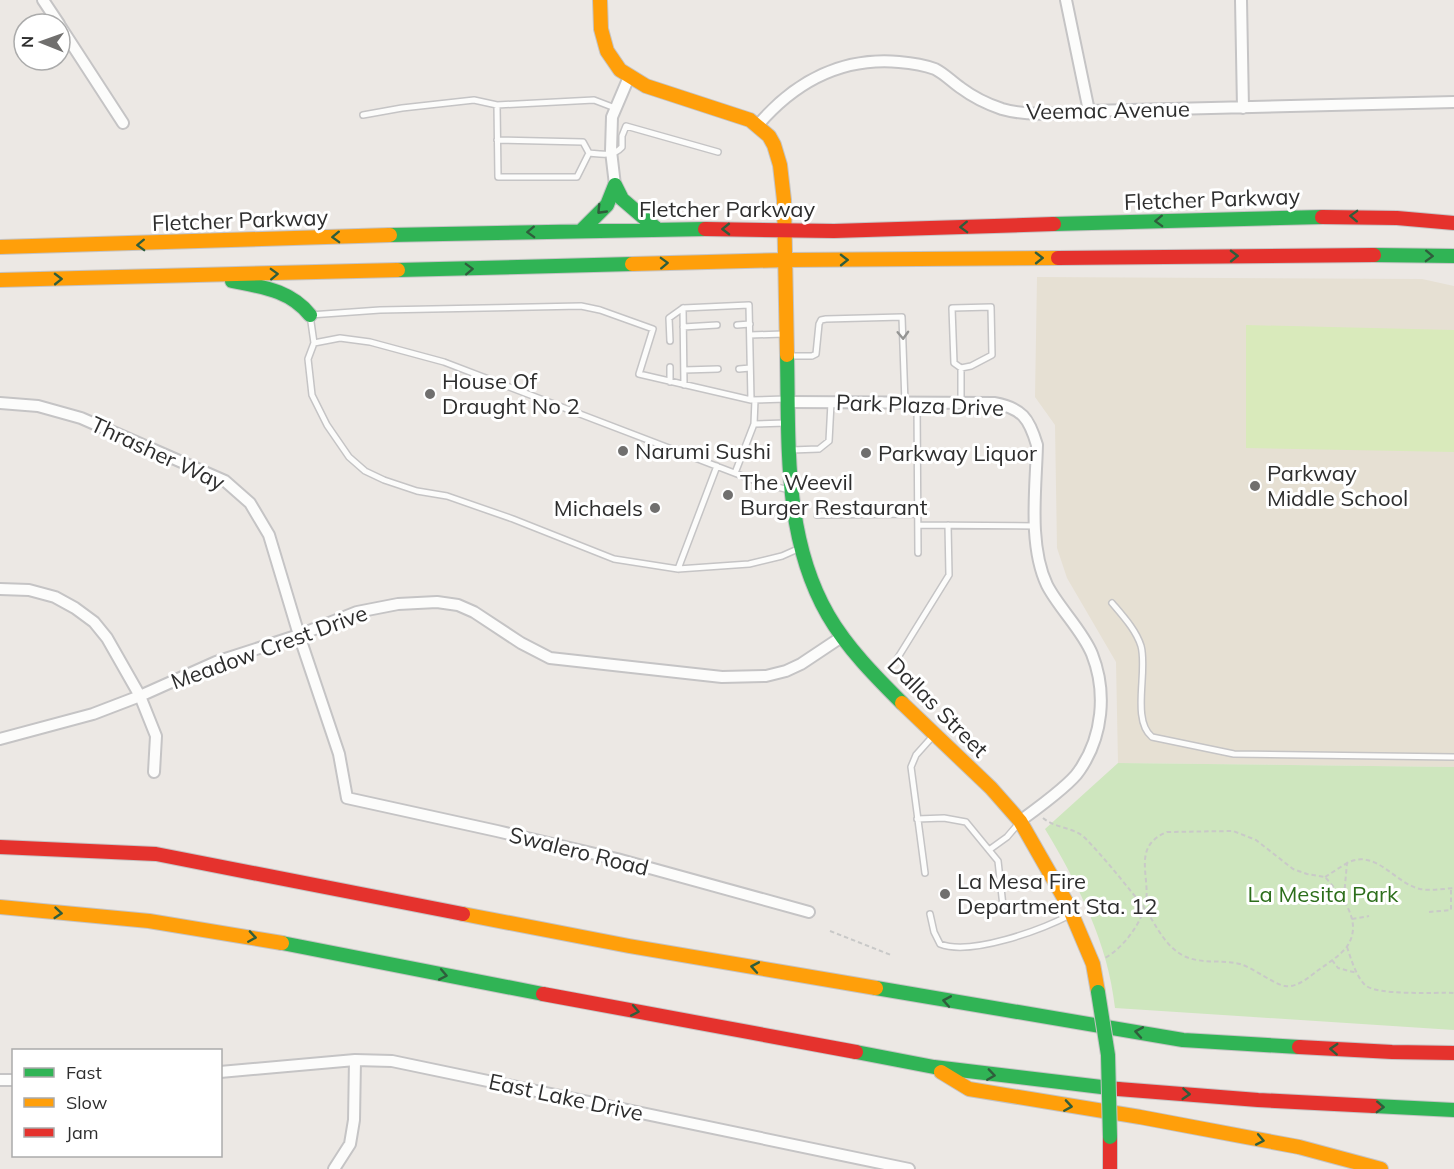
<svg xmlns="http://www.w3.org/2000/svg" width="1454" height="1169" font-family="Mulish,sans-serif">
  <rect width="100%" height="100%" fill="#ece8e4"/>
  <path fill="#e6e0d3" d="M1037,277L1422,279L1454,286V767L1118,763L1116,662L1067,578L1057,548L1055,425L1035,397Z"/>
  <path fill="#cee6be" d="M1118,763L1454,767V1030L1115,1008C1108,943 1078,884 1045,829Z"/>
  <path fill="#d9eabb" d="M1246,325L1454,330V452L1246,448Z"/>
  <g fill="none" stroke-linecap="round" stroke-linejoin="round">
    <defs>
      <path id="lane" d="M363,115L402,108L474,100L497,105
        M497,140L583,142L589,153C601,154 613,157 622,147V136L626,126L718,152
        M589,153L577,177H498L497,105L594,100L615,108
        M737,325L750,324
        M683,327L717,325
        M750,335L784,334
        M670,341L669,318L683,308
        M314,343L308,359L312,395L327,425L349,457L365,471L384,480L417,491L447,496L513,519L614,559L678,569L749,564L782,556L800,548
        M789,356H812L816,354L819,324L821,320L826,319L902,317L905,403
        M670,367V382
        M961,368L971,366L992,355L991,307L952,308L954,363L961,368V403
        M739,369L750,368
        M684,370L718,369
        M684,385L683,308L749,305L751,400
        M786,399L751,400L639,374L653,329L600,310L581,306L380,310L310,315L314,343L340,338L370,342L444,362L758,482L789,490
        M917,403L918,553
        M754,424L786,423
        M791,450L819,449L829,441L831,403
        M735,473L754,424L755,400
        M817,515L918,514
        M918,525L1036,526
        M678,569L717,466
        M1112,603C1123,616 1136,630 1141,646C1148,671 1131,720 1152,737L1234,754L1454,757
        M897,659L949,575L948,525
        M917,819L944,818L966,822L998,861L1003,906
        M989,850L1007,837L1019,823
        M925,873L911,767L916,755L933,736
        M930,914L934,932L940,944C971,956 1041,930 1070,915"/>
      <path id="street" d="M43,0L59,24
        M1066,0L1089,111
        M1241,0L1243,108
        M60,26L123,123
        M758,125C795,82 842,57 899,62C911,63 924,65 935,69C945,74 952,82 961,88C973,97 987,104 1002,109C1030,117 1060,113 1089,111L1454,102
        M615,185L611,151L612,117L629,77
        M789,402L994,403C1022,408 1029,418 1037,445C1036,488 1028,545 1047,585C1058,607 1083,631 1092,654C1107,692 1103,737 1079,771C1070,785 1035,810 1020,821
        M0,403L38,406L81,418L225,481L250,503L269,535L299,635L339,754L347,798L497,831L617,859L809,912
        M0,589L29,590L55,597L75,608L94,622L107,638L140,696L156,736L154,772
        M0,739L93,714L140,696L216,662L299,635L357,612L398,604L437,602L458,605L474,612L521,643L550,658L722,677L766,676L786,671L801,664L843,636
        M220,1072L355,1060L392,1061L909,1169
        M0,1080H14
        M334,1169L350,1144L354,1120L355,1060"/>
      <path id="fast" d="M615,185L622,199L658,230
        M1054,224L1322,217
        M581,231L607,205L615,185
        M390,235L705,229
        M1374,255L1454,256
        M398,270L632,264
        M232,281C262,287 290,290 310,315
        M787,355C789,443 783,537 828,615C847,648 876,677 902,703
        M282,943L543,994
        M876,988L1183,1040L1299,1047
        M856,1052L934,1067L1118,1089
        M1374,1106L1454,1110"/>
      <path id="slow" d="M600,0L601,29L607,51L620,70L646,86L750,120L769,136L774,145L780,165L784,200L787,355
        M0,247L390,235
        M632,264L786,260L1058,258
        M0,280L398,270
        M902,703L991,788L1020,821L1068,905L1093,964L1098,992
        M0,907L149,921L282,943
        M463,914L629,946L876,988
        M941,1072L969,1089L1140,1117L1299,1147L1381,1169"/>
      <path id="jam" d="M1322,217L1397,218L1454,223
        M705,229L834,231L1054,224
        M1058,258L1374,255
        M0,847L156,854L463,914
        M543,994L856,1052
        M1299,1047L1392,1052L1454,1053
        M1118,1089L1258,1100L1374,1106
        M1110,1137V1169"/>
    </defs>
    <use href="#lane" stroke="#c5c4c5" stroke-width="8"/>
    <use href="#street" stroke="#c5c4c5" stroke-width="14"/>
    <use href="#fast" stroke="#c5c4c5" stroke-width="16"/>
    <use href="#slow" stroke="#c5c4c5" stroke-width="16"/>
    <use href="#jam" stroke="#c5c4c5" stroke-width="16"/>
    <path stroke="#c9c9c8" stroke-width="2" stroke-dasharray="4.5 3" stroke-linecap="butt" d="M1043,818C1056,829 1076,827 1087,840C1107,861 1125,884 1143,906C1156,924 1163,944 1182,955C1201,965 1221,959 1240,964C1254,968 1273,984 1285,986C1297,988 1309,977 1317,971C1327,964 1338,957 1346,948C1365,922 1341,895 1325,877L1307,874L1293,869L1256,840L1233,831L1167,832C1132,846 1150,875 1146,902C1142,923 1123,948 1105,958
      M1325,877L1347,863
      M1344,896L1347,863C1376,848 1394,883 1420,889C1431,891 1443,889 1454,888
      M1429,912L1451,910V889
      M1352,919L1369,916
      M830,931L891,955
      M1347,947C1351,959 1356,976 1365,985C1377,996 1436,992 1454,993
      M1332,960L1338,968L1357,973"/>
    <use href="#lane" stroke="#fcfcfb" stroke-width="5"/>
    <use href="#street" stroke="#fcfcfb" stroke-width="10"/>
    <use href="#fast" stroke="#30b455" stroke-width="14"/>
    <use href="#slow" stroke="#ff9f0a" stroke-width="14"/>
    <use href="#jam" stroke="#e5322d" stroke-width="14"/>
    <defs>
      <path id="fast-bridge" d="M1098,992L1108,1055L1110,1137"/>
    </defs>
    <use href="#fast-bridge" stroke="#c5c4c5" stroke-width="16" stroke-linecap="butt"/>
    <use href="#fast-bridge" stroke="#30b455" stroke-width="14"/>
  </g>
  <defs><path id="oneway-chevron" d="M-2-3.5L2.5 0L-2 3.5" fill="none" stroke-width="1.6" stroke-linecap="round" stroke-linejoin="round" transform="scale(1.5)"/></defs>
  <g stroke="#2f5d3c">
    <use href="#oneway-chevron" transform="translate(601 210) rotate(134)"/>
    <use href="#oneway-chevron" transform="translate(1354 216) rotate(-178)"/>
    <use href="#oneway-chevron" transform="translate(1159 221) rotate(178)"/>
    <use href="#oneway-chevron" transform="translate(964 227) rotate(178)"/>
    <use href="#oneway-chevron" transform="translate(726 229) rotate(179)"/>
    <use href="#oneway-chevron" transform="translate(531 232) rotate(178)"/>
    <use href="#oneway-chevron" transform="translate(336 237) rotate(178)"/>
    <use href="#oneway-chevron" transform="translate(141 245) rotate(178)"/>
    <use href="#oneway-chevron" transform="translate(1234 256) rotate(-1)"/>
    <use href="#oneway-chevron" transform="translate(1429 256) rotate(2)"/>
    <use href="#oneway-chevron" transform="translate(1039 258) rotate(-1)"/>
    <use href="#oneway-chevron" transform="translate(844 260) rotate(-1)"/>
    <use href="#oneway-chevron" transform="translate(664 263) rotate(-2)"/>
    <use href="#oneway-chevron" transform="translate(469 269) rotate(-2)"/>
    <use href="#oneway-chevron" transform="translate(274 274) rotate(-2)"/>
    <use href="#oneway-chevron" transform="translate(58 279) rotate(-1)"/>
    <use href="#oneway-chevron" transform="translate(58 913) rotate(5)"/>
    <use href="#oneway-chevron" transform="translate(252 937) rotate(9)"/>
    <use href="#oneway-chevron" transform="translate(755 967) rotate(-170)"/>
    <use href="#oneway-chevron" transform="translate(443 975) rotate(11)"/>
    <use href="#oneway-chevron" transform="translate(947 1001) rotate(-170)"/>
    <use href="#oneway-chevron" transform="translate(635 1011) rotate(11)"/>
    <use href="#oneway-chevron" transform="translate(1139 1032) rotate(-170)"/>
    <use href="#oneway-chevron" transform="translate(1334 1049) rotate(-177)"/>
    <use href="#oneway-chevron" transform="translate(991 1075) rotate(8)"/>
    <use href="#oneway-chevron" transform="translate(1186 1094) rotate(4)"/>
    <use href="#oneway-chevron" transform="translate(1068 1106) rotate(9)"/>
    <use href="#oneway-chevron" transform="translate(1380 1107) rotate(2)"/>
    <use href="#oneway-chevron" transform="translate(1260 1140) rotate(11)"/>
  </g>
  <use stroke="#959594" href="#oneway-chevron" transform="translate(903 335) rotate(88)"/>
  <g fill="#706f6e" stroke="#fff" stroke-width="2">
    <circle cx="430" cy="394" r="6"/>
    <circle cx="623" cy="451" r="6"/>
    <circle cx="866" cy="453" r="6"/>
    <circle cx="1255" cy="486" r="6"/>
    <circle cx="728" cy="495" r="6"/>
    <circle cx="655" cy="508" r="6"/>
    <circle cx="945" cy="894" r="6"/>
  </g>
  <g text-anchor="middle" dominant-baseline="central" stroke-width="6" stroke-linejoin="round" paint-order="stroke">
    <g font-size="22" fill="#2e2e2e" stroke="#fff">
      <text transform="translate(1108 110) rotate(-1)">Veemac Avenue</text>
      <text transform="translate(1212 199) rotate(-2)">Fletcher Parkway</text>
      <text x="727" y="209">Fletcher Parkway</text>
      <text transform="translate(240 220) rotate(-2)">Fletcher Parkway</text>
      <text transform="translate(920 405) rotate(2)">Park Plaza Drive</text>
      <text transform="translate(158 453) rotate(25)">Thrasher Way</text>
      <text transform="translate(269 647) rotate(-20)">Meadow Crest Drive</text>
      <text transform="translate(938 707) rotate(45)">Dallas Street</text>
      <text transform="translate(579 851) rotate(14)">Swalero Road</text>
      <text transform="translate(566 1097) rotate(12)">East Lake Drive</text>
    </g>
    <g font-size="22" fill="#2e2e2e" stroke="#fff" text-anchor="start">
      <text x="442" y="381">House Of<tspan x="442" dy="25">Draught No 2</tspan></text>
      <text x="635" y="451">Narumi Sushi</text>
      <text x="878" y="453">Parkway Liquor</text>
      <text x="1267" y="473">Parkway<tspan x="1267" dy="25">Middle School</tspan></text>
      <text x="740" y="482">The Weevil<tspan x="740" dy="25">Burger Restaurant</tspan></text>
      <text x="643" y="508" text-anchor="end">Michaels</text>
      <text x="957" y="881">La Mesa Fire<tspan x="957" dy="25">Department Sta. 12</tspan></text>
    </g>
    <g font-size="22" fill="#2c6e1b" stroke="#fff">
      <text x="1323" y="894">La Mesita Park</text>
    </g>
  </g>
  <rect x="12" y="1049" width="210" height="108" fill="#ffffff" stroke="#ababab" stroke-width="1.5"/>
  <rect x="24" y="1068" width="30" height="9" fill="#30b455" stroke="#ababab" stroke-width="1.5"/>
  <text x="66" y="1079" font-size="18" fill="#2e2e2e">Fast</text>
  <rect x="24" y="1098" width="30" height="9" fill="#ff9f0a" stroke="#ababab" stroke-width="1.5"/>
  <text x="66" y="1109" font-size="18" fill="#2e2e2e">Slow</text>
  <rect x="24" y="1128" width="30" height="9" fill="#e5322d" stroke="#ababab" stroke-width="1.5"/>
  <text x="66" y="1139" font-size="18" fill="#2e2e2e">Jam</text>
  <g transform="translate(42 42) rotate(271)"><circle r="28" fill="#ffffff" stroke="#ababab" stroke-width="1.5"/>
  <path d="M0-4.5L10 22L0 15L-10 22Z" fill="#706f6e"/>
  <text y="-9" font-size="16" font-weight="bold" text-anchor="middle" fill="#2e2e2e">N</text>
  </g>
</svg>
